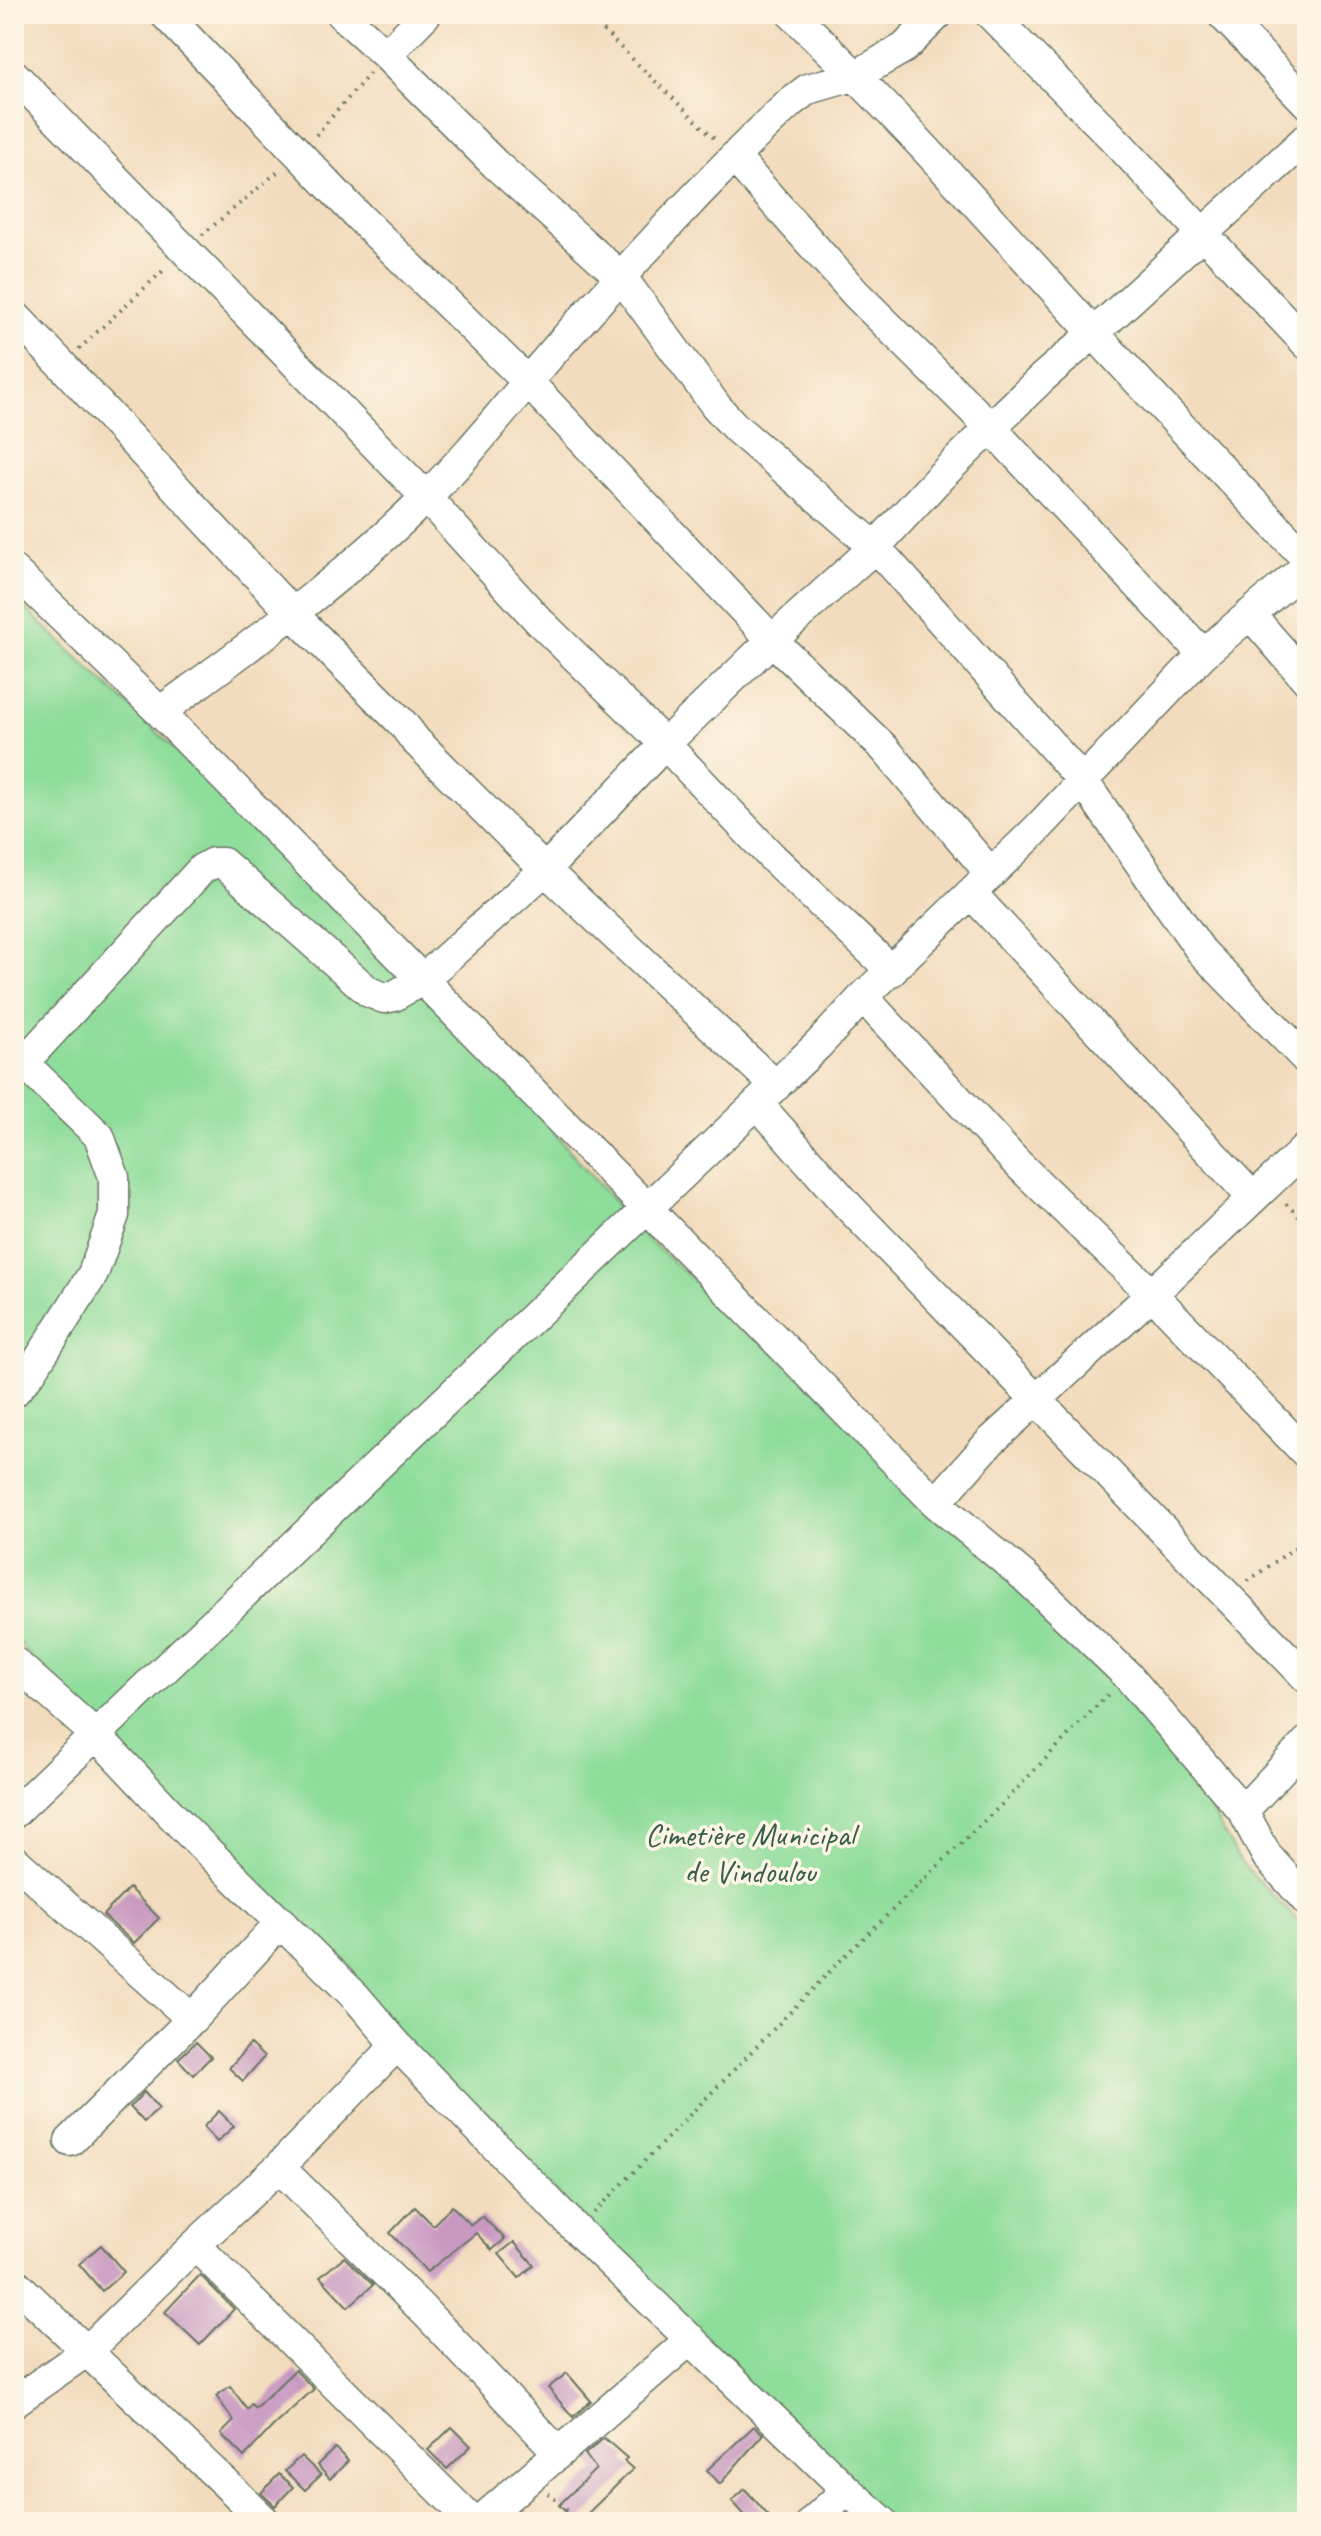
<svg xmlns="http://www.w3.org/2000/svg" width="1321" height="2536" font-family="Caveat,sans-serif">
  <rect width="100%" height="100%" fill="#fcf5e5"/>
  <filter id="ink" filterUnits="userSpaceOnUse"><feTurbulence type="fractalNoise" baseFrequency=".0125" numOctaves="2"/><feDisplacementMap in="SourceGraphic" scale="16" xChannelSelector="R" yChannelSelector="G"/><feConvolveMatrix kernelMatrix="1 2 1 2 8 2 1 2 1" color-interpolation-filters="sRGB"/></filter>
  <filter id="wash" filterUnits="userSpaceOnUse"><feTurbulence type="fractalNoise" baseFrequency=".006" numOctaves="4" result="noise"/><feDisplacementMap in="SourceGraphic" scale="32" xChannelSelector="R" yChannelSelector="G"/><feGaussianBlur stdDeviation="1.8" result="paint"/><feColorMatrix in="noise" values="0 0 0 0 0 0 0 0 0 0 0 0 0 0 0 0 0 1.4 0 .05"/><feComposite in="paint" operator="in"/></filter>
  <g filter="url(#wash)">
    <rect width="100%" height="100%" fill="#f3dcbd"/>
    <path fill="#8fdd9b" stroke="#578d68" stroke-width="2" d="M14,598L422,980L643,1235L1025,1577L1201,1794L1241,1863L1307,1930V2522H888L82,1722L14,1636Z"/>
    <g id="blocks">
      <path fill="#c898c1" d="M129,1888L159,1918L134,1943L103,1915Z
        M196,2042L211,2057L193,2075L178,2059Z
        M250,2044L264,2057L243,2081L229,2068Z
        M144,2092L159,2109L144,2122L130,2107Z
        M219,2111L234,2126L217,2142L203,2127Z
        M452,2206L471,2225L482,2216L505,2239L492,2250L476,2233L427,2272L390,2233L415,2207L433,2225Z
        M514,2242L534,2265L519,2278L499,2254Z
        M101,2245L124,2272L102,2291L79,2264Z
        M344,2257L373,2285L348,2307L320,2277Z
        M200,2275L234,2309L200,2345L165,2312Z
        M295,2370L314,2389L273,2426L244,2457L221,2434L234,2421L216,2396L230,2386L247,2409L251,2404L255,2408Z
        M567,2373L591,2401L573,2417L548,2388Z
        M754,2426L763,2434L720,2484L707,2470Z
        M452,2427L471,2446L447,2469L428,2450Z
        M604,2438L627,2458L624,2461L633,2469L579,2522H576L559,2505L596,2469L585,2454Z
        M335,2448L348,2461L330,2479L317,2465Z
        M301,2456L321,2475L305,2490L285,2471Z
        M279,2474L293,2487L275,2506L261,2493Z
        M745,2489L774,2522H751L732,2501Z"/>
    </g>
  </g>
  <g filter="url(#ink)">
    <use href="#blocks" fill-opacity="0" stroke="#697564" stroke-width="2"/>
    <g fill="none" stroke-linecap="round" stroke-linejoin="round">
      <defs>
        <path id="minor" d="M165,14L359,217L528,382L772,640L884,748L991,874
          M341,14L386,55L495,164L622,278L716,406L736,428L875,547L932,610L1083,781L1201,951L1307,1060
          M792,14C898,114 993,223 1091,330C1162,408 1235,483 1307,559
          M990,14L1113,138L1307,344
          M1222,14L1307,103
          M386,55L426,14
          M14,75L426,497L538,620L665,744L772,857L892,971
          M735,158L856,294L991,428L1203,654
          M14,315L62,365L293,614L403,724L415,740L545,870L776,1086
          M14,571L160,712L936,1503L1025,1577L1127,1675L1243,1811L1267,1856L1307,1901
          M1250,614L1307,680
          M160,712C251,645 344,579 425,498C477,447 520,388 569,334C641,254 713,174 792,101L808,89L857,75L888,57L904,48L938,14
          M971,893L1253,1198
          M863,997L1016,1162L1152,1294L1307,1454
          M14,1054L99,1136L114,1177V1215L93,1274L31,1372L14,1392
          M23,1063L202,869L213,863H223L369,992L384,998L394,996L422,980L545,870L665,744L772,640L875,547L940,477L1042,378L1094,333L1307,138
          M757,1103L850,1208L1307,1678
          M936,1503L990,1442L1152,1294L1307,1147
          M14,1662L96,1735L184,1828L356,1997L397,2045L577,2230L847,2490L883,2522
          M1243,1811L1307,1742
          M14,1813L818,1045L863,997L1035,831L1203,654L1307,566
          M14,1860L192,2019
          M70,2141L192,2019L281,1922
          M279,2167L424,2311L558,2452
          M195,2245L473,2522
          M14,2282L266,2522
          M14,2402L87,2351L195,2245L279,2167L397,2045
          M479,2522L691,2339
          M812,2522L847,2490"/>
      </defs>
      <use href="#minor" stroke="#697564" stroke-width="33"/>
      <path stroke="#697564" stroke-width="4" stroke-dasharray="2 6" stroke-linecap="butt" d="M586,14L716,140
        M316,135L371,72
        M202,235L281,169
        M79,349L166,268
        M1286,1204L1307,1224
        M1248,1581L1307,1539
        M594,2213L842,1959L1002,1804L1108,1694
        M548,2493L580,2522"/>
      <use href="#minor" stroke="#fff" stroke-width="30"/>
    </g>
  </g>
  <g text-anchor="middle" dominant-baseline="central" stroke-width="7" stroke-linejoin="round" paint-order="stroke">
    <g font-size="32" fill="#355d49" stroke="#fcf5e5">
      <text x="750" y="1834">Cimetière Municipal<tspan x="750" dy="37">de Vindoulou</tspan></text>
    </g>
  </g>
  <rect width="1321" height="2536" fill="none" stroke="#fcf5e5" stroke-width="48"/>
</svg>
